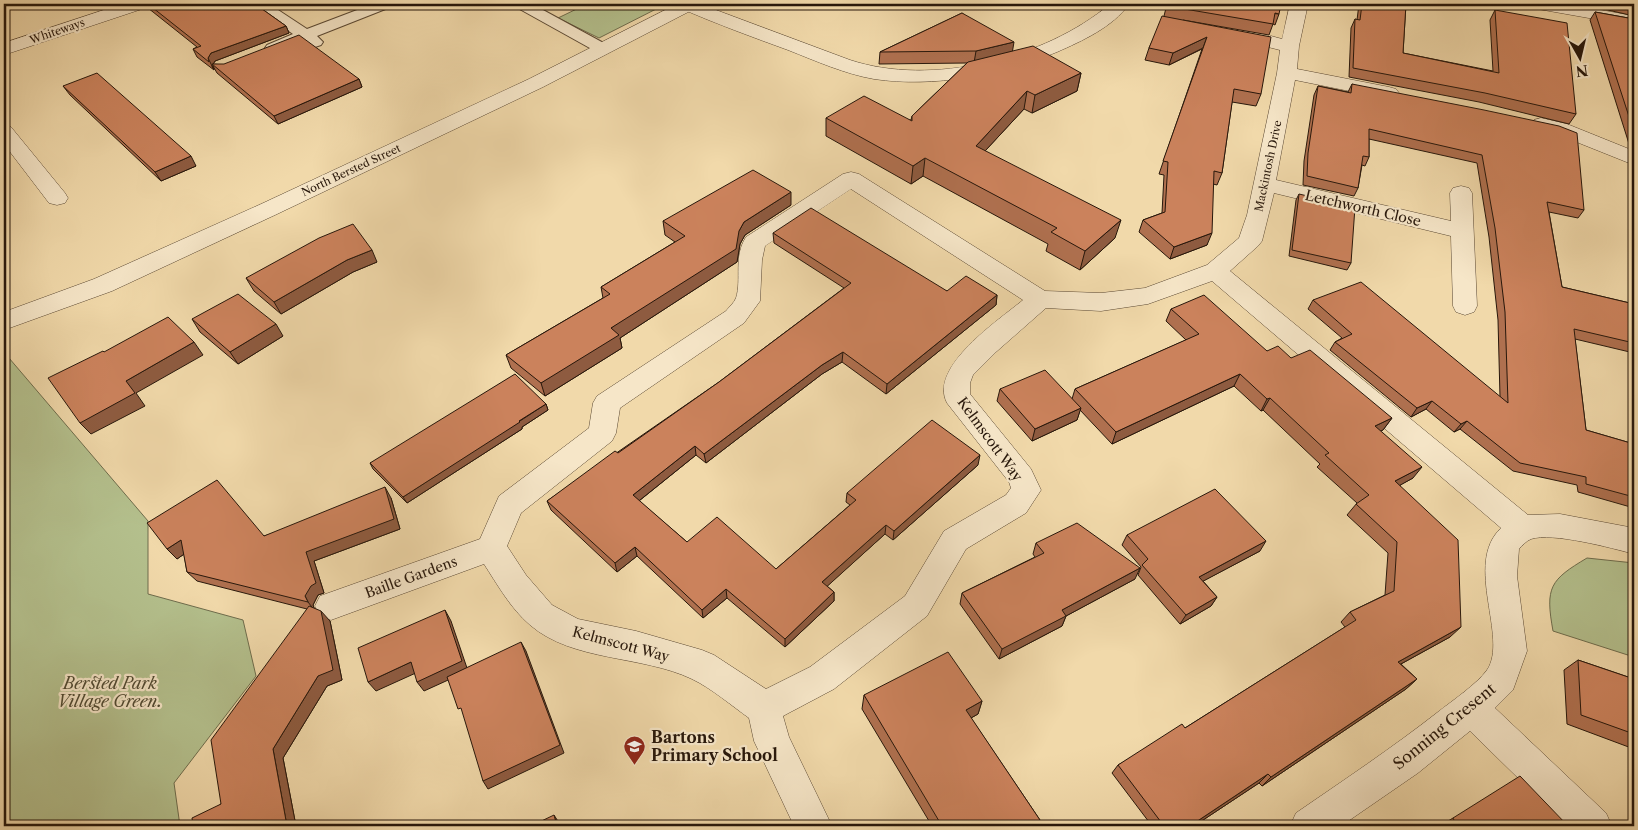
<svg xmlns="http://www.w3.org/2000/svg" width="1638" height="830" font-family="'Libre Caslon Text',serif">
  <rect width="100%" height="100%" fill="#f1d9aa"/>
  <filter id="stains"><feTurbulence type="fractalNoise" baseFrequency=".004" numOctaves="4"/><feColorMatrix values="0 0 0 0 .2 0 0 0 0 .09 0 0 0 0 .02 0 0 0 .5 -.17"/></filter>
  <radialGradient id="worn" r=".72"><stop offset=".6" stop-color="#630" stop-opacity="0"/><stop offset="1" stop-color="#630" stop-opacity=".3"/></radialGradient>
  <path fill="#b4c08d" stroke="#6e6c4c" d="M587,4H666L599,38L558,18Z
    M9,358L148,521V594L243,620L256,676L174,783L180,826H4V361Z
    M1587,558L1634,563V657L1553,631C1545,587 1550,580 1587,558Z"/>
  <g fill="none" stroke-linecap="round" stroke-linejoin="round">
    <defs>
      <path id="service" d="M251,4H269L307,29L373,4L391,5L388,8L317,36L323,42L321,45L315,47L304,42L279,51H267L265,48L267,45L293,34Z
        M514,4H532L609,46L611,49L609,52H597L516,7Z"/>
      <path id="minor" d="M122,4H148L145,8L4,55V43Z
        M680,4H700L850,60C931,87 1045,59 1110,4H1129C1113,27 1082,41 1057,52C1001,75 934,88 874,79C845,74 816,61 788,50C752,37 717,24 682,9Z
        M1290,4H1308L1299,46L1297,69L1389,87L1396,89L1399,93L1396,97L1389,99L1295,80L1276,180L1451,221L1450,193L1453,188L1461,186L1469,188L1472,193L1477,306L1474,312L1465,315L1456,312L1453,306L1451,236L1274,193L1262,241L1258,246L1230,271L1528,515L1560,514L1634,528V554C1612,548 1552,532 1531,539C1526,541 1522,546 1519,549L1517,576L1527,651L1513,690L1495,708L1606,813L1612,826H1567L1470,731L1418,773L1341,826H1290L1296,813C1344,780 1392,748 1438,712C1452,701 1477,684 1487,670C1509,638 1463,564 1501,528L1212,281L1148,304L1101,311L1046,308L996,352L973,375L970,383V394L1031,469L1041,490L1026,513L966,549L927,616L834,689L783,716L789,737L832,826H794L754,741L749,718C732,706 711,688 692,679C642,655 573,662 530,625C511,609 497,584 484,564L331,620L320,616L315,606L320,596L480,539L499,496L589,428L593,403L597,396L726,311C729,307 734,303 736,298C742,279 733,257 746,237L843,174L851,172L859,174L1045,291L1101,293L1145,288L1207,265L1239,238L1247,215L1277,73L1280,50L1264,46L1262,42L1264,38L1271,36L1282,39ZM851,189L1023,300C999,320 928,367 947,403L1009,482L1011,488L1006,495L944,531L905,596L810,667L766,689L714,655L702,650L636,631L578,619L552,605L526,575L507,546L521,513L612,441L616,433L620,408L744,323L760,301L762,260L765,246Z
        M1529,4H1567L1634,16V26L1538,9L1532,8Z
        M1541,118L1567,124L1634,151V165L1554,133L1534,128L1531,124L1534,120Z
        M4,125L11,127L65,193L68,198L65,203L57,205L49,203L4,144Z"/>
      <path id="tertiary" d="M677,4H699L696,8L543,87L275,215L112,291L4,330V312L94,279L259,205L529,79Z"/>
    </defs>
    <use href="#service" stroke="#5a4833" stroke-width="2"/>
    <use href="#minor" stroke="#5a4833" stroke-width="1"/>
    <use href="#tertiary" stroke="#5a4833" stroke-width="1"/>
    <use href="#service" fill="#f6e6c8" fill-rule="evenodd"/>
    <use href="#minor" fill="#f6e6c8" fill-rule="evenodd"/>
    <use href="#tertiary" fill="#f6e6c8" fill-rule="evenodd"/>
  </g>
  <path fill="#af704f" stroke="#27170b" d="M146,4H255L286,26L289,33L215,61L213,64L359,79L362,87L278,124L217,73L213,66L214,70L197,57L193,49L197,47L148,8Z
    M1167,4L1279,14L1275,25L1273,24L1269,35L1183,20L1261,94L1256,106L1232,102L1222,173L1217,185L1213,184L1207,245L1170,259L1139,232L1143,220L1162,213L1164,175L1159,174L1202,49L1169,65L1145,60L1149,48L1164,16Z
    M1359,4H1406L1403,53L1493,71L1490,20L1495,10L1576,114L1569,124L1479,102L1349,77L1351,28L1355,19L1357,20Z
    M1585,4H1634V16L1586,5Z
    M1595,12L1634,19V149L1630,147L1590,20Z
    M962,13L1012,51L1081,73L1077,91L1032,113L1024,109L985,151L1115,238L1080,270L1046,251L1048,244L923,176L911,184L826,136V118L911,120L912,116L967,63L879,64L880,52Z
    M1352,84L1584,210L1578,218L1549,212L1562,287L1634,304V353L1575,339L1586,430L1634,444V508L1578,492L1577,485L1513,471L1460,429L1454,432L1426,409L1411,417L1330,350L1335,342L1342,338L1308,309L1313,300L1500,397L1498,320L1489,237L1477,163L1369,139V157L1365,166L1362,165L1358,188L1354,196L1303,185L1304,161L1314,95L1318,86L1348,92Z
    M63,86L196,166L161,181L70,95Z
    M1299,194L1351,263L1347,270L1289,256L1296,200Z
    M791,205L745,235L740,244L737,262L620,338L622,348L545,396L511,368L506,355L603,298L601,287L675,242L665,235L663,221Z
    M773,233L947,291L997,295L996,305L886,394L842,362L822,374L706,463L696,455L639,501L687,542L776,569L850,505L846,502L847,493L978,465L893,540L885,534L827,586L834,592V601L785,647L727,598L703,618L637,556L617,572L551,510L547,501L719,382L844,288L774,243Z
    M377,262L353,272L281,314L254,291L246,278Z
    M1171,309L1267,351L1291,358L1392,418L1383,430L1380,431L1413,478L1400,485L1450,637L1401,664L1417,679L1406,689L1262,786L1259,783L1194,826H1152L1112,773L1118,765L1185,728L1345,627L1341,622L1350,612L1385,595L1388,553L1347,515L1357,503L1317,467L1320,464L1263,410L1261,411L1234,386L1112,444L1080,410L1077,420L1032,441L997,401L1000,389L1072,399L1075,389L1186,340L1166,321Z
    M192,319L283,336L238,364L200,332Z
    M546,404L548,410L522,427V429L407,503L373,469L370,463Z
    M391,498L400,529L314,561L324,593L318,595L313,605L314,608L330,621L342,680L327,686L283,758L296,826H193L221,804L307,609L197,581L187,572L184,554L177,559L167,549L264,536Z
    M1127,535L1260,551L1203,581L1217,597L1211,606L1180,624L1138,575L1141,567L1122,545Z
    M1036,543L1135,579L1066,616L1062,626L999,659L960,604L962,593L1035,557L1033,554Z
    M1578,660L1634,679V749L1567,724L1564,670Z
    M864,695L982,701L978,714L971,718L1044,826H932L862,709Z
    M1453,818L1568,826H1440Z"/>
  <path fill="#8e5b40" stroke="#27170b" d="M286,26L289,33L215,61L212,66L214,70L208,58L211,53Z
    M1207,37L1203,48L1169,65L1173,53Z
    M1014,42L1012,54L974,63L976,51Z
    M1081,73L1077,91L1032,113L1035,95Z
    M359,79L362,87L278,124L274,116Z
    M1027,91L1024,109L973,164L976,146Z
    M191,156L196,166L161,181L155,172Z
    M925,158L923,176L911,184L913,166Z
    M791,192V205L745,235L740,244L737,262L620,338L622,348L545,396L541,383L611,328L739,231L744,222Z
    M1121,220L1115,238L1080,270L1085,251Z
    M1212,233L1207,245L1170,259L1174,247Z
    M372,250L377,262L353,272L281,314L274,302L347,260Z
    M997,295L996,305L886,394L887,384Z
    M276,324L283,336L238,364L230,352Z
    M194,342L203,355L136,393L145,406L91,434L80,423L126,381Z
    M843,352L842,362L822,374L706,463L704,454L822,365Z
    M1240,374L1234,386L1112,444L1116,432Z
    M1270,398L1263,410L1261,411L1267,399Z
    M1432,401L1426,409L1411,417L1417,408Z
    M546,404L548,410L522,427V429L407,503L403,497Z
    M1081,408L1077,420L1032,441L1035,429Z
    M1392,418L1383,430L1366,438L1375,426Z
    M1467,421L1460,429L1454,432L1461,424Z
    M695,446L696,455L635,504L633,495Z
    M980,455L978,465L893,540L894,531Z
    M1422,467L1413,478L1386,493L1395,481Z
    M385,487L391,498L400,529L314,561L324,593L318,595L313,605L315,611L308,602L305,596L306,552Z
    M886,525L885,534L822,591V582Z
    M181,540L190,550L177,559L167,549Z
    M1266,541L1260,551L1194,586L1199,577Z
    M635,547L637,556L617,572L615,563Z
    M1140,568L1135,579L1066,616L1062,626L999,659L1002,649L1062,610Z
    M726,589L727,598L703,618L702,610Z
    M834,592V601L785,647V639Z
    M1217,597L1211,606L1180,624L1186,615Z
    M445,610L451,621L468,671L424,691L417,682Z
    M321,611L330,621L342,680L327,686L283,758L296,826H287L273,749L318,676Z
    M1461,627L1450,637L1388,671L1398,662Z
    M521,642L526,651L564,753L488,789L483,781Z
    M411,662L418,672L376,691L368,682Z
    M1417,679L1406,689L1262,786L1271,777Z
    M982,701L978,714L962,723L966,710Z
    M1268,774L1259,783L1194,826H1190Z
    M554,815L561,826H557Z"/>
  <path fill="#cb825c" stroke="#27170b" d="M148,4H255L286,26L211,53L208,58L209,62L193,49L201,46Z
    M1167,4H1281L1279,14L1275,13L1273,24L1167,6Z
    M1362,4H1406L1403,53L1499,73L1495,10L1567,23L1576,114L1485,93L1353,68L1355,19L1360,20Z
    M1621,4H1634V7Z
    M1595,12L1634,19V132Z
    M962,13L1014,42L976,51L880,52Z
    M1162,16L1271,37L1261,94L1234,89L1222,173L1214,171L1212,233L1174,247L1143,220L1165,212L1168,162L1163,161L1207,37L1173,53L1149,48Z
    M299,35L359,79L274,116L212,64H224Z
    M1033,46L1081,73L1035,95L1027,91L976,146L1121,220L1085,251L1051,232L1057,228L925,158L913,166L826,118L864,96L912,121V116L968,62Z
    M97,73L191,156L155,172L63,86Z
    M1352,84L1484,110L1559,126L1577,133L1584,210L1547,202L1562,287L1634,304V343L1574,329L1586,430L1634,444V497L1586,484V477L1520,463L1467,421L1461,424L1432,401L1417,408L1335,342L1352,334L1313,300L1361,282L1508,403L1505,312L1495,228L1482,155L1369,129V157L1363,156L1358,188L1307,176L1308,153L1318,86L1351,93Z
    M753,170L791,192L744,222L739,231L736,249L611,328L619,335L541,383L506,355L610,294L601,287L685,236L663,221Z
    M1299,194L1355,207L1351,263L1292,250Z
    M811,208L947,291L966,276L997,295L887,384L843,352L822,365L704,454L695,446L633,495L687,542L717,517L776,569L856,500L847,493L932,420L980,455L894,531L886,525L822,582L834,592L785,639L726,589L702,610L635,547L615,563L547,501L615,451L618,453L719,382L851,283L773,233Z
    M353,224L372,250L347,260L274,302L246,278L319,238Z
    M238,294L276,324L230,352L192,319Z
    M1204,295L1267,351L1278,346L1291,358L1310,350L1392,418L1375,426L1422,467L1395,481L1458,540L1461,627L1398,662L1417,679L1271,777L1268,774L1190,826H1164L1118,765L1182,724L1185,728L1356,620L1350,612L1394,591L1397,542L1356,504L1369,495L1325,455L1329,453L1270,398L1267,399L1240,374L1116,432L1075,389L1199,334L1171,309Z
    M168,317L194,342L126,381L135,393L80,423L48,378L103,351L104,352Z
    M1045,370L1081,408L1035,429L1000,389Z
    M515,374L546,404L519,421L520,422L403,497L370,463Z
    M217,480L264,536L385,487L394,519L306,552L316,583L311,586L305,596L308,602L187,572L181,540L167,549L147,523Z
    M1215,489L1266,541L1199,577L1217,597L1186,615L1142,565L1148,559L1127,535Z
    M1077,523L1140,568L1062,610L1066,616L1002,649L962,593L1044,553L1036,543Z
    M309,606L321,611L333,670L318,676L273,749L287,826H193L192,818L221,804L211,740Z
    M445,610L462,661L417,682L411,662L368,682L358,648Z
    M521,642L560,745L483,781L461,708L458,709L447,677Z
    M948,652L982,701L966,710L1044,826H942L864,695Z
    M1578,660L1634,679V734L1581,715Z
    M1520,776L1568,826H1445L1454,820L1453,818Z
    M554,815L557,826H531Z"/>
  <defs>
    <symbol id="school-pin" viewBox="-11 -11 22 30"><path d="M0 17L-7.5 6A9.5 9.5 0 1 1 7.5 6Z" fill="#8f2418" stroke="#f6e6c8"/><path d="M0-5L7-2L0 1L-7-2ZM-4 1L0 2.5L4 1V4Q0 6-4 4Z" fill="#fff"/></symbol>
  </defs>
  <g fill-rule="evenodd">
    <use href="#school-pin" x="622" y="734" width="25" height="34"/>
  </g>
  <g text-anchor="middle" dominant-baseline="central" stroke-width="4.5" stroke-linejoin="round" paint-order="stroke">
    <g font-size="11" fill="#27170b" stroke="#f6e6c8">
      <text transform="translate(57 31) rotate(-19)">Whiteways</text>
      <text transform="translate(1268 166) rotate(-78)">Mackintosh Drive</text>
      <text transform="translate(351 170) rotate(-25)">North Bersted Street</text>
    </g>
    <g font-size="14" fill="#27170b" stroke="#f6e6c8">
      <text transform="translate(1363 208) rotate(13)">Letchworth Close</text>
      <text transform="translate(990 439) rotate(54)">Kelmscott Way</text>
      <text transform="translate(411 577) rotate(-20)">Baille Gardens</text>
      <text transform="translate(621 644) rotate(15)">Kelmscott Way</text>
    </g>
    <g font-size="16" font-style="italic" fill="#514a32" stroke="#f6e6c8">
      <text x="110" y="683">Bersted Park<tspan x="110" dy="18">Village Green.</tspan></text>
    </g>
    <g font-size="16" fill="#27170b" stroke="#f6e6c8">
      <text transform="translate(1444 726) rotate(-39)">Sonning Cresent</text>
    </g>
    <g font-size="16" font-weight="bold" fill="#27170b" stroke="#f6e6c8" text-anchor="start">
      <text x="651" y="737">Bartons<tspan x="651" dy="18">Primary School</tspan></text>
    </g>
  </g>
  <rect width="1638" height="830" fill="none" stroke="#f1d9aa" stroke-width="20"/>
  <rect x="5" y="5" width="1628" height="820" fill="none" stroke="#27170b" stroke-width="2.5"/>
  <rect x="10" y="10" width="1618" height="810" fill="none" stroke="#27170b"/>
  <g transform="translate(1580 58) rotate(172)" stroke="#f6e6c8" stroke-width="4" paint-order="stroke">
  <path d="M0-4L9 19L0 12L-9 19Z" fill="#27170b"/>
  <text y="-8" font-size="14" font-weight="bold" text-anchor="middle" fill="#27170b">N</text>
  </g>
  <rect width="100%" height="100%" filter="url(#stains)"/>
  <rect width="100%" height="100%" fill="url(#worn)"/>
</svg>
